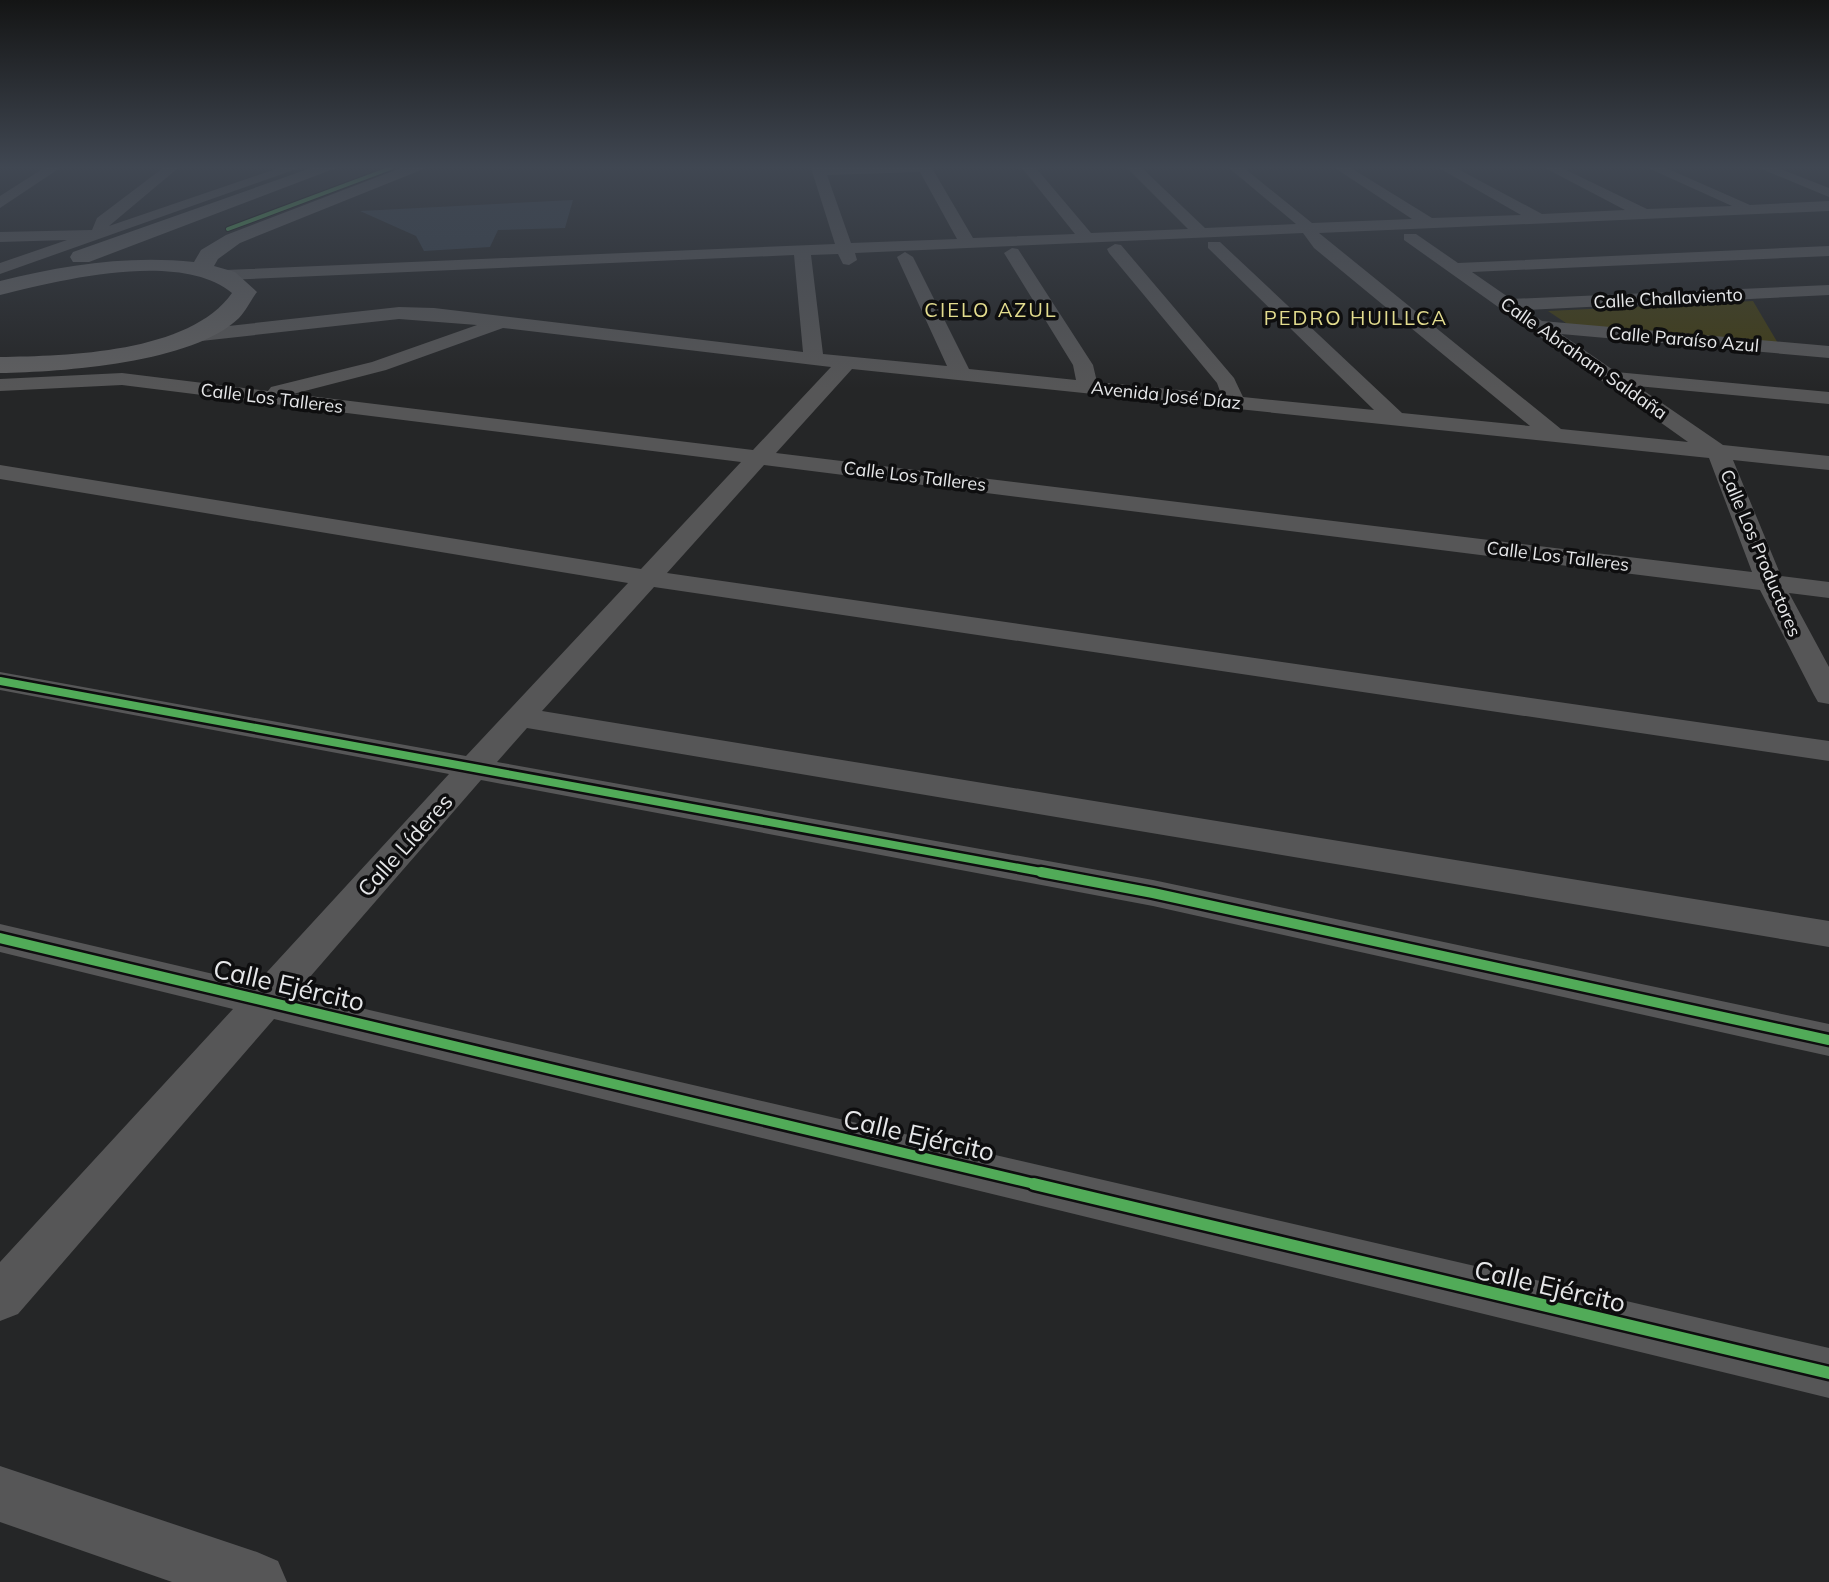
<svg xmlns="http://www.w3.org/2000/svg" width="1829" height="1582" font-family="Mulish,sans-serif">
  <rect width="100%" height="100%" fill="#252627"/>
  <path fill="#413d15" d="M1753,301L1779,345L1569,325L1548,311Z"/>
  <path fill="#37414c" d="M573,200L565,228L498,230L490,247L424,251L416,236L360,211Z"/>
  <g fill="none" stroke-linecap="round" stroke-linejoin="round">
    <path fill="#565657" fill-rule="evenodd" d="M44,168H60L0,208V196Z
      M163,168H178L109,226L279,168H299L0,274V263L67,240L0,242V232L92,230L97,218Z
      M811,168H932L973,238L1075,234L1022,168H1036L1091,233L1188,229L1127,168H1142L1205,228L1296,224L1229,168H1244L1312,223L1412,219L1335,168H1351L1432,218L1521,215L1439,168H1456L1542,214L1625,210L1545,168H1562L1647,209L1732,206L1648,168H1666L1750,205L1829,201V211L1319,233L1561,429L1688,442L1404,240V234H1416L1458,263L1829,246V256L1472,272L1511,299L1829,285V295L1526,310L1542,321L1829,346V358L1561,334L1616,372L1829,392V404L1637,386L1723,445L1829,456V470L1733,460L1781,576L1829,582V598L1789,593L1829,667V704L1818,702L1814,695L1760,590L764,465L667,573L1829,741V761L654,587L542,711L1829,921V947L527,728L497,762L1153,880L1829,1024V1056L1153,906L481,780L296,993L1829,1348V1398L274,1019L18,1314L0,1321V1262L233,1009L0,952V924L256,984L449,774L0,690V672L466,756L628,583L0,479V465L641,569L741,462L122,385L0,391V379L122,373L268,391L271,387L372,362L477,325L399,319L183,343L173,337L183,331L399,307L434,308L803,352L794,255L225,280L216,275L225,270L835,244ZM920,172L957,239L851,243L827,175ZM1303,233L1314,248L1530,426L1402,413L1220,242H1208V248L1374,410L1243,397L1234,378L1121,245L1115,244L1107,249L1109,253L1217,383L1221,394L1097,382L1093,365L1018,249L1012,248L1004,253L1073,365L1076,380L969,369L913,257L905,252L897,257L947,366L823,354L811,255L838,254L843,264L849,265L857,260L855,253ZM503,328L814,365L831,367L753,450L293,394L386,370ZM852,369L1709,458L1752,572L776,453Z
      M1759,168H1778L1829,188V197Z
      M0,1466L257,1552L278,1561L287,1582H172L0,1522Z"/>
    <path fill="#5f5f60" fill-rule="evenodd" d="M311,168H336L89,262H73L70,257L73,252Z
      M401,168H426L240,243L218,259L214,266L235,272L257,292C251,300 246,311 239,318C193,363 62,372 0,373V357C67,356 190,353 232,293C180,250 61,280 0,295V281C64,265 129,255 194,262L201,250L226,235Z"/>
    <defs>
      <path id="cycleway-far3" d="M228,229L391,168"/>
      <path id="cycleway-far2" d="M0,681L1052,874"/>
      <path id="cycleway-far1" d="M1041,872L1153,893L1829,1040
        M0,938L1043,1186"/>
      <path id="cycleway" d="M1034,1184L1829,1373"/>
    </defs>
    <use href="#cycleway-far3" stroke="#0e0e0f" stroke-width="6"/>
    <use href="#cycleway-far2" stroke="#0e0e0f" stroke-width="13"/>
    <use href="#cycleway-far1" stroke="#0e0e0f" stroke-width="15"/>
    <use href="#cycleway" stroke="#0e0e0f" stroke-width="17"/>
    <use href="#cycleway-far3" stroke="#51ab58" stroke-width="4"/>
    <use href="#cycleway-far2" stroke="#51ab58" stroke-width="8"/>
    <use href="#cycleway-far1" stroke="#51ab58" stroke-width="10"/>
    <use href="#cycleway" stroke="#51ab58" stroke-width="12"/>
  </g>
  <linearGradient id="sky" x2="0" y2="1"><stop stop-color="#141515"/><stop offset="0.43" stop-color="#404752"/><stop offset="1" stop-color="#404752" stop-opacity="0"/></linearGradient>
  <rect width="1829" height="389" fill="url(#sky)"/>
  <g text-anchor="middle" dominant-baseline="central" stroke-width="7" stroke-linejoin="round" paint-order="stroke">
    <g font-size="18" fill="#e6e7e9" stroke="#0e0e0f">
      <text transform="translate(1668 298) rotate(-3)">Calle Challaviento</text>
      <text transform="translate(1684 339) rotate(5)">Calle Paraíso Azul</text>
      <text transform="translate(1584 358) rotate(35)">Calle Abraham Saldaña</text>
      <text transform="translate(1166 395) rotate(6)">Avenida José Díaz</text>
      <text transform="translate(272 398) rotate(7)">Calle Los Talleres</text>
      <text transform="translate(915 476) rotate(7)">Calle Los Talleres</text>
      <text transform="translate(1761 553) rotate(67)">Calle Los Productores</text>
      <text transform="translate(1558 556) rotate(7)">Calle Los Talleres</text>
    </g>
    <g font-size="20" letter-spacing="2" fill="#e3dc8e" stroke="#0e0e0f">
      <text x="991" y="309">CIELO AZUL</text>
      <text x="1356" y="317">PEDRO HUILLCA</text>
    </g>
    <g font-size="22" fill="#e6e7e9" stroke="#0e0e0f">
      <text transform="translate(405 845) rotate(-48)">Calle Líderes</text>
    </g>
    <g font-size="26" fill="#e6e7e9" stroke="#0e0e0f">
      <text transform="translate(289 985) rotate(13)">Calle Ejército</text>
      <text transform="translate(919 1135) rotate(13)">Calle Ejército</text>
      <text transform="translate(1550 1286) rotate(13)">Calle Ejército</text>
    </g>
  </g>
</svg>
